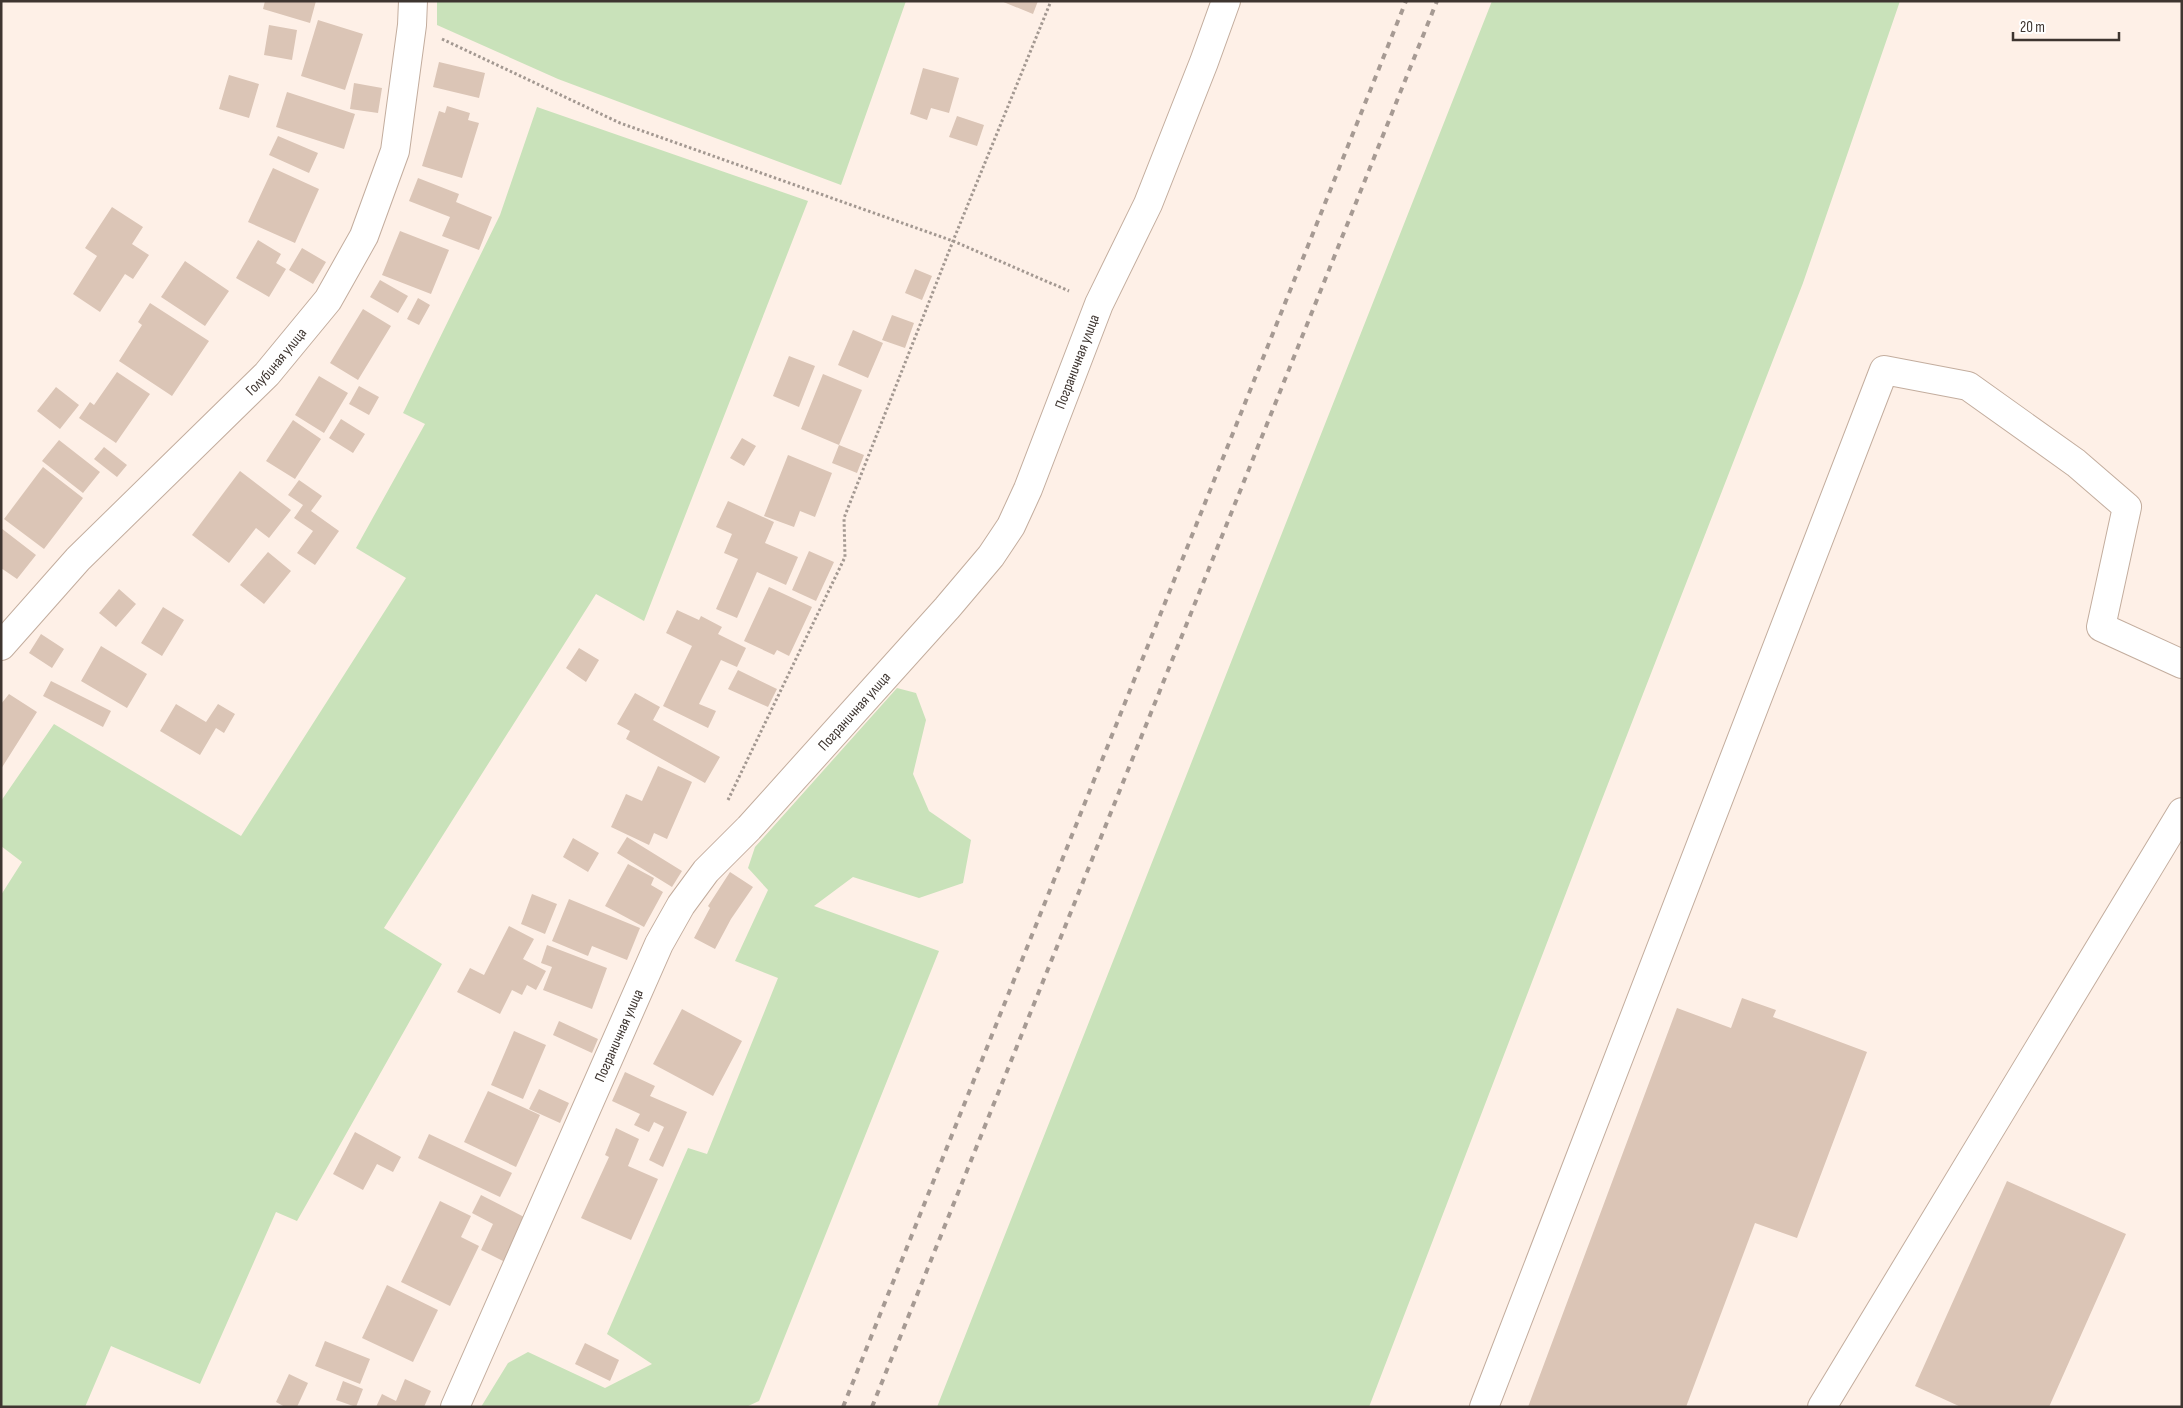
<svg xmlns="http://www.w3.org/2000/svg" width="2183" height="1408" font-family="'Sofia Sans Condensed',sans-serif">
  <rect width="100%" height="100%" fill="#fef0e7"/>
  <path fill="#c9e2ba" d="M437,1H906L841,185L558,79L437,25Z
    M1492,1H1900L1803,283L1599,807L1369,1407H937Z
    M537,107L808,201L644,621L596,594L384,928L442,964L297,1221L276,1212L200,1384L111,1346L85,1407H1V895L22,862L1,846V801L54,724L241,836L406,578L356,548L425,424L403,413L500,215Z
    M897,688L916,693L926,720L913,774L929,811L971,840L963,883L919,898L853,877L814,906L939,951L759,1401L746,1407H481L508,1363L528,1352L605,1388L652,1364L607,1334L688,1148L707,1154L778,978L735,961L768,890L748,868L755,847Z"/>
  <path fill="#dbc5b6" d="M265,1H316L310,23L263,9Z
    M1001,1H1038L1033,14Z
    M318,20L363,34L345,90L301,76Z
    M269,25L297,30L292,60L264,55Z
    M439,62L485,73L479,98L433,87Z
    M923,68L959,78L949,113L931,108L927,120L910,114Z
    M229,75L259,84L249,118L219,109Z
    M354,83L382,88L378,113L350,109Z
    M287,92L355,114L344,149L276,127Z
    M447,106L470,113L468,120L479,123L462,178L422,166L439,111L445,113Z
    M957,116L984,125L977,146L949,137Z
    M278,136L318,153L309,173L269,155Z
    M273,168L319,189L295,243L248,222Z
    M418,178L459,194L456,202L492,217L479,250L442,236L450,217L409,201Z
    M112,207L143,227L132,244L149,255L133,279L125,274L100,312L73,294L97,256L85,248Z
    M400,231L449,250L431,294L382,275Z
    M258,240L281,254L276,263L286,269L269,297L236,278Z
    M302,248L326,262L313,284L289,270Z
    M185,261L229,291L205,326L161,297Z
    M915,269L932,276L922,300L905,293Z
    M380,280L408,296L398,313L370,297Z
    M418,298L430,305L419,325L407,319Z
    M150,303L209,341L172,396L119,361L142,325L138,322Z
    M363,309L391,326L358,380L330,363Z
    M892,315L914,323L905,348L882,340Z
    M853,330L883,343L868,378L838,365Z
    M789,356L815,366L799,407L773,396Z
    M117,372L150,394L116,443L79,418L90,402L94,405Z
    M823,374L862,390L839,445L801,429Z
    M319,376L348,393L324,433L295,415Z
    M359,386L379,397L369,415L349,404Z
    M56,387L79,405L60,429L37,411Z
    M341,419L365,434L353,453L329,438Z
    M293,420L321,439L295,479L266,461Z
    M742,438L756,446L744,466L730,458Z
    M59,440L100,472L83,493L42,461Z
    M839,445L864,455L857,473L832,463Z
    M104,447L127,465L117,477L94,459Z
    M788,455L832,473L815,517L800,511L794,527L764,516Z
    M43,467L83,498L44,549L4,519Z
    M240,471L291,510L269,538L256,528L229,563L192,535Z
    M299,480L322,496L311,511L339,531L315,565L297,553L313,531L294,518L303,505L288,495Z
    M728,501L774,522L765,543L798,557L786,585L757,572L737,618L716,609L738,559L724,553L732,534L716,527Z
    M1,528L36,555L17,579L1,568Z
    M809,551L834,562L816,601L792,590Z
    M268,552L291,571L264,604L240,585Z
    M769,587L812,607L789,656L777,650L774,655L744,641Z
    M119,589L136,604L116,627L99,613Z
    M163,607L184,620L162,656L141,643Z
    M677,610L699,620L701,616L722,627L718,634L746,648L737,667L721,660L699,704L716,711L708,728L663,706L692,646L666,633Z
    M41,634L64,649L52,668L29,653Z
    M101,646L147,674L127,708L81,681Z
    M579,648L599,660L586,682L566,668Z
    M738,670L777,689L768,707L728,689Z
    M51,681L111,711L103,727L43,696Z
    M635,693L660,707L653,720L720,757L705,783L626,739L630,731L617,724Z
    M9,694L37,712L1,769V704Z
    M176,704L206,722L218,704L235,714L224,733L216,728L200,755L160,731Z
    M658,766L692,782L667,839L654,833L649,845L611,827L626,794L642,801Z
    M627,837L682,871L672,887L617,853Z
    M573,838L599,853L588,872L563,857Z
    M628,864L654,878L651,885L663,892L644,927L605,906Z
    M730,872L753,887L731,919L715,949L694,938L710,908L708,906Z
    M532,894L557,904L545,934L521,924Z
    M569,899L640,928L627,960L592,946L588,956L552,941Z
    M509,926L534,939L523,959L546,971L536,990L527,985L522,995L512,990L500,1014L457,992L470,968L484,975Z
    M547,945L607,968L592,1009L543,990L552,967L541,963Z
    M1742,998L1776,1010L1773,1017L1867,1052L1797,1238L1755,1223L1686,1407H1528L1677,1008L1731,1028Z
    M682,1009L742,1041L713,1096L653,1064Z
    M559,1021L598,1039L592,1053L553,1035Z
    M514,1031L546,1045L523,1099L491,1085Z
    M625,1072L655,1086L650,1096L687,1112L663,1167L649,1160L664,1127L654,1122L649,1132L634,1125L640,1114L612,1101Z
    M539,1089L569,1103L560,1123L529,1109Z
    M488,1091L540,1115L516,1167L464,1142Z
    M616,1128L639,1139L628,1166L658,1179L631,1240L581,1218L609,1157L605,1155Z
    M355,1132L401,1157L393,1172L377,1164L363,1190L333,1174Z
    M429,1134L512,1173L500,1197L418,1158Z
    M2007,1181L2126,1234L2049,1407H1961L1915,1386Z
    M481,1195L526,1218L505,1262L481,1250L493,1224L472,1213Z
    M440,1201L471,1216L461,1237L479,1246L450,1306L401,1282Z
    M387,1285L438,1310L413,1362L362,1338Z
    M325,1341L370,1359L360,1384L315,1366Z
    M585,1343L619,1360L610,1381L575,1364Z
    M289,1374L308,1383L297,1407H285L276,1402Z
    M405,1379L431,1391L424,1407H376L382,1394L396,1401Z
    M343,1381L363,1389L356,1407L336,1400Z"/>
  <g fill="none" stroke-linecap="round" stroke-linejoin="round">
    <defs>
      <g id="minor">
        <path id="s1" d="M1,646L78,559L267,374L328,300L364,236L395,151L412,25L413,1"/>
        <path id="s2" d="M455,1407L659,944L681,905L706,871L749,828L947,608L991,556L1011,526L1028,489L1099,304L1148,204L1204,62L1226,1"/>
        <path d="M1484,1407L1884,370L1968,386L2076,463L2127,507L2101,627L2182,664"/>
        <path d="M1822,1407L2182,812"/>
      </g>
    </defs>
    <use href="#minor" stroke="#c3ad9e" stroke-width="30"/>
    <path stroke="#a39891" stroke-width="3" stroke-dasharray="2.5 2.5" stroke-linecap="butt" d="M442,39L620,123L953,241L1069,291
      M728,800L845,557L844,518L953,241L1051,1"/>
    <use href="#minor" stroke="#fff" stroke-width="28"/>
    <path stroke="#a69a93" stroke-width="4" stroke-dasharray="6 6" stroke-linecap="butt" d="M843,1407L1406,1
      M872,1407L1437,1"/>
  </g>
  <g text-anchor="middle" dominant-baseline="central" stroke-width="4.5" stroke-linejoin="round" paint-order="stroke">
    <g font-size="15" fill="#3e3530" stroke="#fff">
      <text stroke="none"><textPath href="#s1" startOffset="396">Голубиная улица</textPath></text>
      <text stroke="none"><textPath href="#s2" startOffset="1231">Пограничная улица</textPath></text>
      <text stroke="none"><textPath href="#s2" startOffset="811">Пограничная улица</textPath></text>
      <text stroke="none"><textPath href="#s2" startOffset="406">Пограничная улица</textPath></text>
    </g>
  </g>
  <rect width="2183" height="1408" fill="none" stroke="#3e3530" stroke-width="5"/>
  <path d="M2013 32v8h106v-8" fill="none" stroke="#3e3530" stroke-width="2.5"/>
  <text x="2020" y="32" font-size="15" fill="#3e3530" stroke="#ffffff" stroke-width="4" paint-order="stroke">20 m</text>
</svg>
